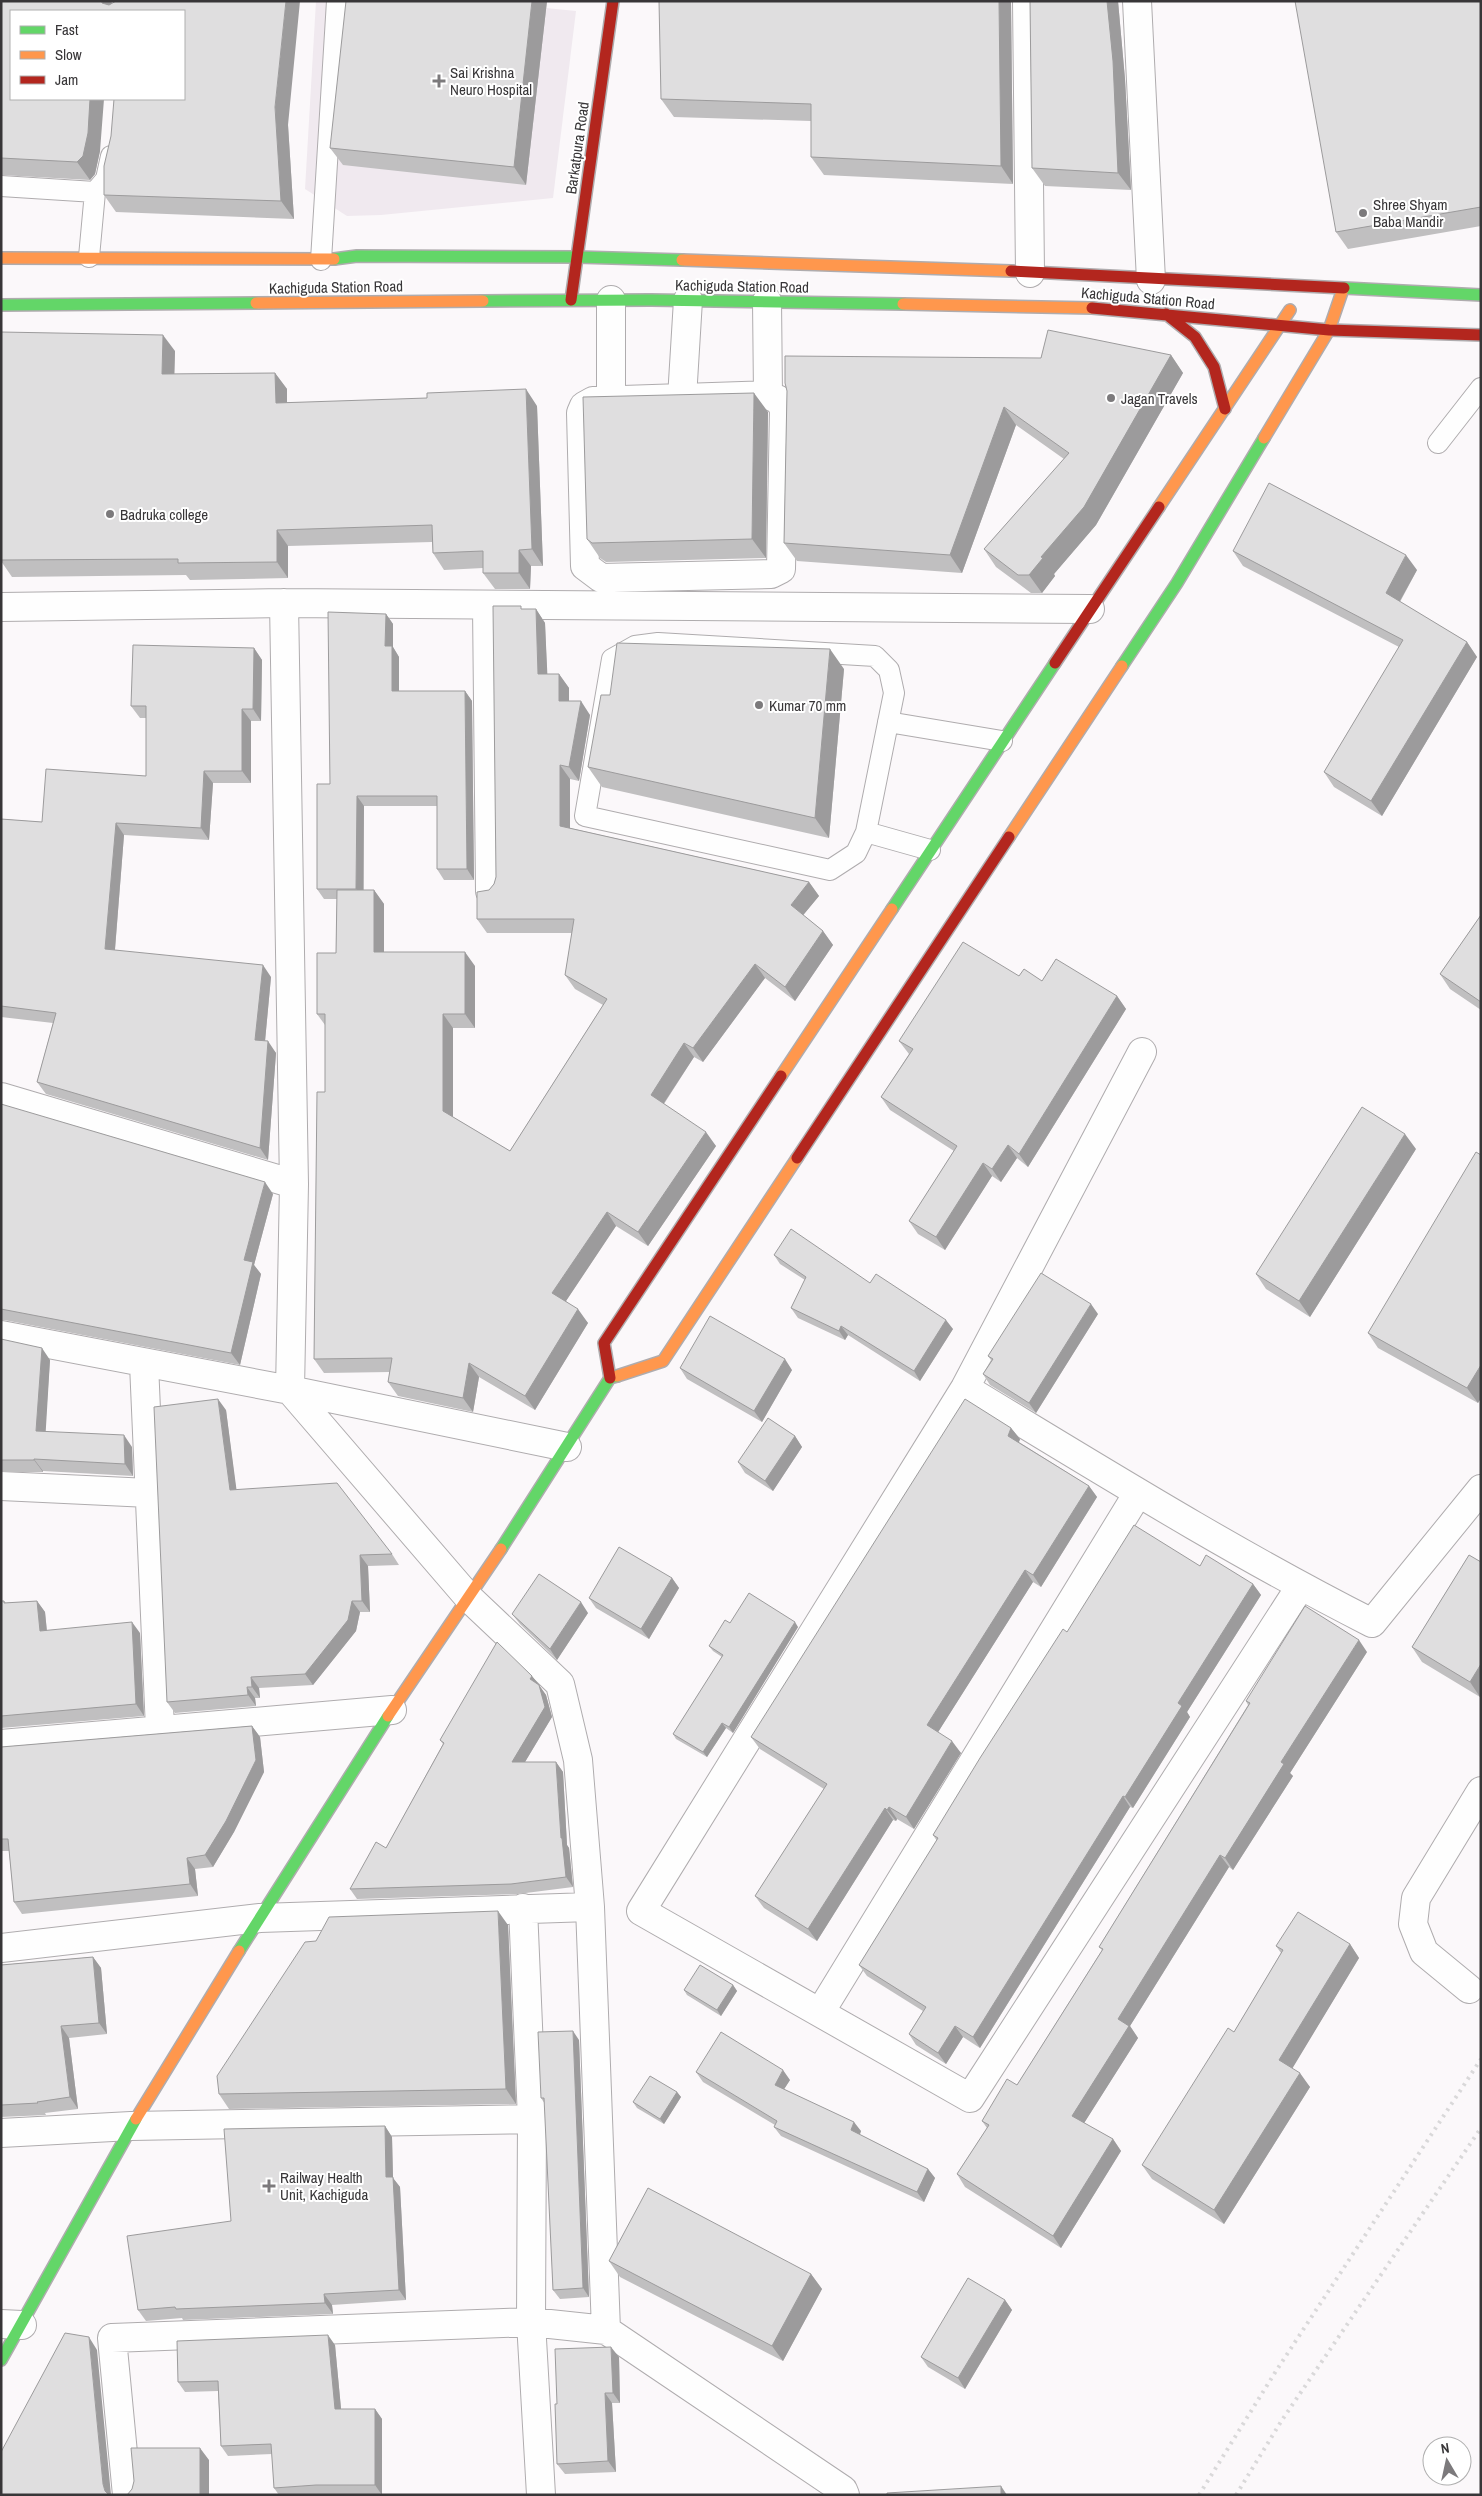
<svg xmlns="http://www.w3.org/2000/svg" width="1482" height="2496" font-family="'Archivo Narrow',sans-serif">
  <rect width="100%" height="100%" fill="#fbf8fa"/>
  <path fill="#f0e9ef" d="M316,1H477L576,11L553,198L381,215L347,216L305,189Z"/>
  <g fill="none" stroke-linecap="round" stroke-linejoin="round">
    <defs>
      <path id="lane" d="M1,186L95,192
        M89,257L95,192L106,179L111,156
        M321,260L337,1
        M1438,443L1481,388
        M658,643L875,656L889,670L894,693L866,832L856,853L830,870L585,816L612,659L635,646Z
        M888,722L1002,741
        M866,832L930,850"/>
      <path id="street" d="M1027,1L1030,273
        M1137,1L1151,280
        M611,300V400
        M767,301L768,395
        M768,395L779,400L784,409L781,569L771,574L601,578L585,566L581,413L584,406L593,401Z
        M682,398L688,300
        M284,603L294,1184L290,1390L469,1598L560,1684L578,1760L590,1907L606,2330L843,2490L845,2495
        M487,606L490,891
        M1,607L284,603L1090,609
        M1142,1052L965,1388L641,1911L970,2098L1300,1587
        M1,1097L294,1184
        M1,1335L290,1390L567,1447
        M144,1364L160,1729
        M965,1388C1099,1469 1232,1552 1372,1623L1481,1489
        M1,1486L149,1493
        M1,1744L392,1710
        M523,1908L532,2119L531,2322L541,2495
        M1,1948L260,1918L590,1907
        M1469,1989L1424,1952L1413,1924L1416,1898L1481,1791
        M821,2011L1138,1493
        M1,2133L131,2126L532,2119
        M1,2324L22,2325
        M127,2495L112,2338L531,2322L606,2330"/>
      <path id="fast" d="M334,259L357,256L577,257L682,260
        M1344,288L1481,295
        M483,301L651,300L903,304
        M1,305L256,303
        M1122,666L1177,583L1264,438
        M892,909L1055,663
        M501,1549L610,1378L617,1376
        M239,1951L388,1716
        M1,2360L136,2119"/>
      <path id="slow" d="M1,258L334,259
        M682,260L1011,271
        M256,303L483,301
        M903,304L1092,308
        M1264,438L1329,330L1343,289
        M1159,507L1290,310
        M1009,837L1122,666
        M781,1076L892,909
        M617,1376L663,1361L797,1158
        M388,1716L501,1549
        M136,2119L239,1951"/>
      <path id="jam" d="M1011,271L1344,288
        M571,300L613,1
        M1092,308L1329,330L1481,335
        M1166,314L1195,337L1214,367L1225,409
        M1055,663L1159,507
        M797,1158L1009,837
        M610,1378L604,1343L781,1076"/>
    </defs>
    <use href="#lane" stroke="#afacae" stroke-width="22"/>
    <use href="#street" stroke="#afacae" stroke-width="30"/>
    <use href="#fast" stroke="#afacae" stroke-width="14"/>
    <use href="#slow" stroke="#afacae" stroke-width="14"/>
    <use href="#jam" stroke="#afacae" stroke-width="14"/>
    <use href="#lane" stroke="#fefefe" stroke-width="20"/>
    <use href="#street" stroke="#fefefe" stroke-width="28"/>
    <use href="#fast" stroke="#63d668" stroke-width="11"/>
    <use href="#slow" stroke="#ff974d" stroke-width="11"/>
    <use href="#jam" stroke="#b3261e" stroke-width="11"/>
    <path stroke="#d9d8d9" stroke-width="4" stroke-dasharray="2.5 5" stroke-linecap="butt" d="M1199,2495L1276,2371L1481,2059
      M1236,2495L1282,2420L1481,2128"/>
  </g>
  <path fill="#c0bfc0" d="M1,1H112L111,4L288,125L294,219L116,212L104,195L184,99L11,11L100,151L95,174L90,180L1,175Z
    M547,1L526,185L343,165L330,148Z
    M1011,1L1013,184L824,175L811,157V121L674,117L661,99Z
    M1030,1H1118L1125,79L1131,190L1045,186L1032,168Z
    M1481,1V226L1348,249L1336,232Z
    M1,332L175,351L174,374L275,373L287,389V402L537,406L543,566H531L530,589H495L483,573V568L444,570L433,553L432,542L288,546V578L190,580L186,575L12,577L1,561Z
    M1171,355L1183,373L1096,525L1054,574L1055,576L1042,593H1031L996,567L984,549L1064,459L1016,425L962,573L797,561L784,543L787,391L1041,358Z
    M768,412L766,558L606,562L600,558L587,539Z
    M1233,551L1417,570L1400,602L1467,642L1477,657L1382,816L1334,787L1324,772L1399,647L1243,566Z
    M522,609H536L545,623L547,674H559L569,688V701L590,715L579,781L570,779V828L809,882L819,896L803,915L823,931L833,945L795,1001L765,978L703,1062L694,1057L664,1104L716,1146L648,1246L616,1226L566,1301L588,1323L535,1410L479,1377L473,1412L398,1396L388,1382L390,1372L324,1373L314,1359L325,1092V1025L317,1014L336,953L337,899H324L317,889L330,784L386,614L393,624V647L399,657V691H465L472,701L474,880H444L437,869V806H364V890H374L384,904V952L475,966V1028H453V1117L510,1151L603,1005L575,989L565,975L572,933H487L477,919L489,890L494,884L496,877Z
    M254,648L262,660L261,721H251V783H213L209,840L124,835L115,950L271,977L265,1041L276,1053L268,1160L46,1094L37,1082L53,1023L1,1017V819L42,822L146,776V718H140L131,706Z
    M844,669L829,838L602,787L588,767L610,695Z
    M1481,915V1010L1450,989L1440,974Z
    M1019,976L1117,996L1126,1009L1028,1167L1017,1158L1001,1182L992,1176L945,1250L918,1234L909,1221L954,1151L890,1110L881,1097L909,1054L899,1041Z
    M1,1104L273,1194L254,1265L261,1274L240,1365L4,1320H1Z
    M1416,1149L1310,1317L1266,1289L1256,1274Z
    M1481,1155V1398L1478,1403L1378,1348L1368,1333Z
    M774,1255L870,1283L953,1329L920,1381L848,1335L845,1340L798,1318L791,1308L805,1280L780,1264Z
    M1098,1314L1036,1413L990,1385L983,1374L991,1360L988,1356Z
    M1,1339L50,1360L45,1431L132,1447L133,1476L43,1471V1472H1Z
    M680,1368L792,1370L762,1422L687,1379Z
    M226,1410L236,1490L392,1554L399,1565L368,1566L370,1612H360L356,1631L313,1685L259,1688L260,1698H255L256,1706L175,1713L167,1702Z
    M1011,1428L1020,1439L1019,1442L1089,1486L1097,1497L1041,1587L1033,1582L938,1732L961,1753L914,1829L897,1819L896,1821L893,1820L817,1941L764,1908L755,1896L824,1789L760,1749L751,1737Z
    M795,1436L802,1447L773,1491L745,1473L738,1462Z
    M1469,1555L1480,1697L1422,1662L1412,1647Z
    M1200,1566L1253,1584L1261,1595L1187,1712L1190,1717L1133,1808L1130,1807L980,2048L963,2037L946,2064L916,2045L909,2034L923,2011L867,1976L859,1965L937,1841L933,1835L1067,1632Z
    M672,1578L679,1588L649,1639L596,1608L589,1598Z
    M1,1601H4L6,1603L37,1601L45,1612L47,1631L140,1633L144,1716L1,1728Z
    M588,1613L557,1660L520,1624L512,1614Z
    M730,1623L798,1627L733,1733L726,1728L707,1757L676,1739L673,1734L722,1657L713,1651L709,1646Z
    M1367,1652L1290,1773L1293,1776L1233,1870L1229,1867L1130,2026L1138,2038L1084,2123L1113,2139L1121,2151L1061,2248L965,2187L957,2174L987,2128L982,2121L1017,2085L1102,1950L1099,1947L1248,1705L1246,1701Z
    M538,1684L546,1695L552,1717L525,1762H556L563,1772L567,1845L569,1848L573,1887L518,1894L357,1899L350,1889L386,1848L443,1744L440,1740Z
    M252,1726L260,1737L264,1772L234,1832L213,1867L195,1869L198,1896L22,1914L14,1902L9,1851H1V1747Z
    M508,1925L516,2104L229,2109L219,2094Z
    M1350,1944L1359,1958L1292,2068L1310,2087L1224,2224L1152,2179L1142,2165L1234,2032L1281,1953L1276,1946Z
    M93,1957L101,1968L107,2034L69,2038L78,2109L45,2113L46,2115L1,2117V1965Z
    M733,1985L737,1991L721,2016L687,1995L684,1990Z
    M579,2040L589,2297L560,2299L553,2290L545,2104L541,2098Z
    M696,2072L790,2080L784,2089L861,2131L860,2135L928,2169L935,2178L924,2202L781,2136L774,2127L775,2125L703,2082Z
    M677,2092L681,2097L664,2124L637,2108L633,2102Z
    M385,2126L392,2137L393,2178L400,2187L406,2300L332,2305L333,2314L183,2320L182,2318L146,2321L138,2310L231,2221Z
    M609,2261L811,2274L822,2289L783,2361L620,2277Z
    M1005,2300L1012,2310L965,2389L928,2367L921,2357Z
    M335,2345L341,2409H375L382,2419V2495H279L274,2488L272,2454L228,2456L221,2446L218,2391L185,2392L178,2382Z
    M619,2357L620,2403H612L616,2472L565,2474L557,2464V2404Z"/>
  <path fill="#9c9b9c" d="M102,1H112L110,10L108,11Z
    M286,1H300L288,125L294,219L281,201L275,107Z
    M532,1H547L526,185L514,167Z
    M999,1H1011L1013,184L1001,166Z
    M1107,1H1118L1125,79L1131,190L1118,173Z
    M90,99H104L100,151L95,174L90,180L77,162Z
    M163,335L175,351L174,391L162,374Z
    M1171,355L1183,373L1096,525L1054,574L1055,576L1042,593L1029,575Z
    M275,373L287,389V419L276,403Z
    M526,389L537,406L543,566L532,549Z
    M754,393L768,412L766,558L752,539Z
    M1004,407L1016,425L962,573L950,555Z
    M277,530L288,546V578L277,562Z
    M519,550L531,566L530,589L519,573Z
    M1406,555L1417,570L1396,608L1386,593Z
    M536,609L545,623L548,688L538,674Z
    M386,614L393,624V647L399,657V701L392,691L385,646Z
    M1467,642L1477,657L1382,816L1371,801Z
    M254,648L262,660L261,721L253,709Z
    M830,649L844,669L829,838L815,818Z
    M559,674L569,688V715L559,701Z
    M465,691L472,701L474,880L467,869Z
    M581,701L590,715L579,781L569,767Z
    M242,709L251,721V783L242,771Z
    M560,765L570,779V840L560,826Z
    M204,771L213,783L209,840L201,828Z
    M357,796L364,806L363,899L356,889Z
    M116,823L124,835L114,961L105,949Z
    M809,882L819,896L800,919L791,905Z
    M374,890L384,904V966L374,952Z
    M823,931L833,945L795,1001L785,987Z
    M465,952L475,966V1028L465,1014Z
    M755,964L765,978L703,1062L693,1048Z
    M263,965L271,977L264,1052L255,1040Z
    M1117,996L1126,1009L1028,1167L1019,1154Z
    M443,1014L453,1028V1125L443,1111Z
    M268,1041L276,1053L268,1160L260,1148Z
    M684,1043L694,1057L660,1109L651,1095Z
    M706,1132L716,1146L648,1246L638,1232Z
    M1405,1134L1416,1149L1310,1317L1299,1301Z
    M1008,1145L1017,1158L1001,1182L992,1169Z
    M983,1163L992,1176L945,1250L936,1237Z
    M265,1182L273,1194L254,1265L261,1274L240,1365L231,1353L244,1260Z
    M607,1212L616,1226L562,1307L552,1293Z
    M1091,1304L1098,1314L1036,1413L1029,1403Z
    M578,1309L588,1323L535,1410L525,1396Z
    M946,1320L953,1329L920,1381L914,1371Z
    M841,1326L848,1335L845,1340L839,1331Z
    M42,1348L50,1360L45,1443L36,1431Z
    M785,1359L792,1370L762,1422L754,1411Z
    M469,1363L479,1377L473,1412L463,1398Z
    M1481,1365V1398L1478,1403L1467,1388Z
    M218,1399L226,1410L238,1501L230,1490Z
    M1011,1428L1020,1439L1017,1447L1008,1436Z
    M124,1435L132,1447L133,1476L125,1464Z
    M795,1436L802,1447L773,1491L765,1481Z
    M34,1459L43,1471V1472L34,1460Z
    M1089,1486L1097,1497L1041,1587L1033,1575Z
    M360,1555L368,1566L370,1612L362,1601Z
    M1025,1570L1033,1582L935,1737L927,1725Z
    M672,1578L679,1588L649,1639L641,1629Z
    M1253,1584L1261,1595L1187,1712L1190,1717L1133,1808L1125,1797L1178,1703Z
    M37,1601L45,1612L48,1643L40,1631Z
    M352,1601L360,1612L356,1631L313,1685L305,1674Z
    M581,1602L588,1613L557,1660L550,1649Z
    M132,1622L140,1633L144,1716L136,1704Z
    M795,1622L798,1627L733,1733L729,1727Z
    M1359,1640L1367,1652L1290,1773L1293,1776L1233,1870L1225,1858L1281,1762Z
    M1481,1664V1696L1480,1697L1470,1682Z
    M532,1676L540,1686L530,1679Z
    M251,1677L259,1688L260,1698L252,1687Z
    M539,1685L546,1695L552,1717L519,1772L512,1762Z
    M247,1687L255,1698L256,1706L248,1695Z
    M722,1723L726,1728L707,1757L703,1752Z
    M252,1726L260,1737L264,1772L234,1832L213,1867L205,1855Z
    M952,1741L961,1753L914,1829L906,1817Z
    M556,1762L563,1772L567,1845L569,1848L573,1887L566,1877L561,1838Z
    M1123,1796L1130,1807L980,2048L973,2037Z
    M889,1807L897,1819L896,1821L887,1810Z
    M885,1808L893,1820L817,1941L808,1929Z
    M1220,1855L1229,1867L1130,2026L1138,2038L1081,2128L1072,2116L1118,2019Z
    M187,1858L195,1869L198,1896L190,1884Z
    M498,1911L508,1925L516,2104L506,2089Z
    M1350,1944L1359,1958L1289,2074L1279,2060Z
    M93,1957L101,1968L107,2034L99,2023Z
    M733,1985L737,1991L721,2016L717,2010Z
    M61,2026L69,2038L78,2109L70,2097Z
    M955,2026L963,2037L946,2064L938,2053Z
    M573,2031L579,2040L589,2297L583,2288Z
    M783,2070L790,2080L781,2094L775,2085Z
    M1300,2073L1310,2087L1224,2224L1214,2210Z
    M677,2092L681,2097L664,2124L660,2119Z
    M854,2122L861,2131L857,2140L851,2130Z
    M385,2126L392,2137L393,2178L400,2187L406,2300L399,2290L386,2177Z
    M1113,2139L1121,2151L1061,2248L1053,2236Z
    M928,2169L935,2178L924,2202L917,2192Z
    M811,2274L822,2289L783,2361L772,2346Z
    M324,2294L332,2305L333,2314L325,2303Z
    M1005,2300L1012,2310L965,2389L958,2378Z
    M328,2335L335,2345L342,2419L335,2409Z
    M89,2337L97,2350L111,2495H108L105,2491L103,2484Z
    M611,2347L619,2357L620,2403L613,2393Z
    M605,2393L612,2403L616,2472L608,2461Z
    M375,2409L382,2419V2495L375,2485Z
    M200,2448L209,2460V2495H200Z
    M1001,2486L1007,2495H1001Z"/>
  <path fill="#dfdedf" stroke="#9c9b9c" d="M1,1H102V3L109,5L116,1H286L275,107L281,201L104,195V166L111,136L114,99H184V11H11V99H90L88,133L83,156L77,162L1,158Z
    M346,1H532L514,167L330,148Z
    M659,1H999L1001,166L811,157V104L661,99Z
    M1030,1H1107L1113,61L1118,173L1032,168Z
    M1295,1H1481V207L1336,232Z
    M1048,330L1171,355L1084,507L1041,557L1043,558L1029,575H1018L984,549L1069,453L1004,407L950,555L784,543L787,391L785,383V356L1041,358Z
    M1,332L163,335L162,374L275,373L276,403L427,398V393L526,389L532,549L519,550V573H483V551L433,553L432,525L277,530V562L178,563V559L1,560Z
    M754,393L752,539L592,543L587,539L583,397Z
    M1269,483L1406,555L1386,593L1467,642L1371,801L1324,772L1403,640L1233,551Z
    M493,606H521V609H536L538,674H559V701H581L569,767L560,765V826L809,882L791,905L823,931L785,987L755,964L693,1048L684,1043L651,1095L706,1132L638,1232L607,1212L552,1293L578,1309L525,1396L469,1363L463,1398L388,1382L392,1358L314,1359L317,1092H325V1014H317V953H336L337,890H374V952H465V1014H443V1111L510,1151L607,999L565,975L574,919H477V892L489,890L494,884L496,877Z
    M328,612L386,614L385,646H392V691H465L467,869H437V796H357L356,889H317V784H330Z
    M617,643L830,649L815,818L588,767L601,695H610Z
    M133,645L254,648L253,709H242V771H204L201,828L116,823L105,949L263,965L255,1040L268,1041L260,1148L37,1082L56,1013L1,1006V819L42,822L46,769L146,776V706H131Z
    M1481,915V1002L1440,974Z
    M963,942L1019,976L1024,969L1042,981L1056,959L1117,996L1019,1154L1008,1145L992,1169L983,1163L936,1237L909,1221L957,1146L881,1097L913,1049L899,1041Z
    M1,1104L265,1182L244,1260L253,1262L231,1353L1,1309Z
    M1362,1107L1405,1134L1299,1301L1256,1274Z
    M1476,1152L1481,1155V1365L1467,1388L1368,1333Z
    M791,1229L870,1283L876,1274L946,1320L914,1371L841,1326L839,1331L791,1308L806,1277L774,1255Z
    M1041,1273L1091,1304L1029,1403L983,1374L993,1359L988,1356Z
    M710,1316L785,1359L754,1411L680,1368Z
    M1,1339L42,1348L36,1431L124,1435L125,1464L34,1459V1460H1Z
    M218,1399L230,1490L337,1483L392,1554L360,1555L362,1601H352L348,1620L305,1674L251,1677L252,1687H247L248,1695L167,1702L154,1407Z
    M965,1399L1011,1428L1008,1436L1089,1486L1033,1575L1025,1570L927,1725L952,1741L906,1817L889,1807L887,1810L885,1808L808,1929L755,1896L827,1784L751,1737Z
    M768,1418L795,1436L765,1481L738,1462Z
    M1134,1525L1200,1566L1206,1555L1253,1584L1178,1703L1182,1706L1125,1797L1123,1796L973,2037L955,2026L938,2053L909,2034L926,2007L859,1965L938,1838L933,1835L980,1758L1063,1629L1067,1632Z
    M619,1547L672,1578L641,1629L589,1598Z
    M1469,1555L1481,1562V1664L1470,1682L1412,1647Z
    M539,1574L581,1602L550,1649L512,1614Z
    M749,1593L795,1622L729,1727L722,1723L703,1752L673,1734L723,1655L709,1646L725,1620L730,1623Z
    M1,1601H4V1603L37,1601L40,1631L132,1622L136,1704L1,1716Z
    M1305,1606L1359,1640L1281,1762L1284,1764L1225,1858L1220,1855L1118,2019L1129,2026L1072,2116L1113,2139L1053,2236L957,2174L989,2125L982,2121L1007,2079L1017,2085L1103,1949L1099,1947L1250,1703L1246,1701Z
    M497,1642L532,1676L530,1679L539,1685L545,1707L512,1762H556L561,1838H562L566,1877L511,1884L350,1889L376,1842L386,1848L444,1743L440,1740Z
    M252,1726L256,1760L226,1821L205,1855L187,1858L190,1884L14,1902L8,1839H1V1747Z
    M498,1911L506,2089L219,2094L217,2076L305,1942L316,1941L329,1917Z
    M1298,1912L1350,1944L1279,2060L1300,2073L1214,2210L1142,2165L1228,2028L1234,2032L1283,1950L1276,1946Z
    M93,1957L99,2023L61,2026L70,2097L37,2102L38,2103L1,2105V1965Z
    M700,1965L733,1985L717,2010L684,1990Z
    M573,2031L583,2288L553,2290L544,2098H541L538,2032Z
    M721,2032L783,2070L775,2085L854,2122L851,2130L928,2169L917,2192L774,2127L777,2121L696,2072Z
    M650,2076L677,2092L660,2119L633,2102Z
    M385,2126L386,2177H393L399,2290L324,2294L325,2303L176,2309L175,2307L138,2310L127,2236L231,2221L224,2129Z
    M648,2188L811,2274L772,2346L609,2261Z
    M968,2278L1005,2300L958,2378L921,2357Z
    M65,2333L89,2337L103,2484L105,2491L109,2495H1V2452Z
    M328,2335L335,2409H375V2485H316L274,2488L271,2444L221,2446L218,2381L178,2382L177,2341Z
    M611,2347L613,2393H605L608,2461L557,2464L555,2404H557L555,2349Z
    M131,2448H200V2495H127L132,2489L134,2481Z
    M1001,2486V2495H887V2493Z"/>
  <g fill="#7c7a7c" stroke="#fff" stroke-width="2">
    <path d="M436.5 73.5h5v5h5v5h-5v5h-5v-5h-5v-5h5z"/>
    <circle cx="1363" cy="213" r="5"/>
    <circle cx="1111" cy="398" r="5"/>
    <circle cx="110" cy="514" r="5"/>
    <circle cx="759" cy="705" r="5"/>
    <path d="M266.5 2178.5h5v5h5v5h-5v5h-5v-5h-5v-5h5z"/>
  </g>
  <g text-anchor="middle" dominant-baseline="central" stroke-width="4" stroke-linejoin="round" paint-order="stroke">
    <g font-size="15" fill="#383638" stroke="#fff" text-anchor="start">
      <text x="450" y="72">Sai Krishna<tspan x="450" dy="17">Neuro Hospital</tspan></text>
      <text x="1373" y="204">Shree Shyam<tspan x="1373" dy="17">Baba Mandir</tspan></text>
      <text x="1121" y="398">Jagan Travels</text>
      <text x="120" y="514">Badruka college</text>
      <text x="769" y="705">Kumar 70 mm</text>
      <text x="280" y="2177">Railway Health<tspan x="280" dy="17">Unit, Kachiguda</tspan></text>
    </g>
    <g font-size="15" fill="#383638" stroke="#fff">
      <text transform="translate(577 148) rotate(-82)">Barkatpura Road</text>
      <text transform="translate(742 286) rotate(1)">Kachiguda Station Road</text>
      <text transform="translate(336 287) rotate(-1)">Kachiguda Station Road</text>
      <text transform="translate(1148 298) rotate(5)">Kachiguda Station Road</text>
    </g>
  </g>
  <rect width="1482" height="2496" fill="none" stroke="#383638" stroke-width="5"/>
  <rect x="10" y="10" width="175" height="90" fill="#ffffff" stroke="#afafaf"/>
  <rect x="20" y="26" width="25" height="8" fill="#63d668" stroke="#afafaf"/>
  <text x="55" y="35" font-size="15" fill="#383638">Fast</text>
  <rect x="20" y="51" width="25" height="8" fill="#ff974d" stroke="#afafaf"/>
  <text x="55" y="60" font-size="15" fill="#383638">Slow</text>
  <rect x="20" y="76" width="25" height="8" fill="#b3261e" stroke="#afafaf"/>
  <text x="55" y="85" font-size="15" fill="#383638">Jam</text>
  <g transform="translate(1447 2461) rotate(351)"><circle r="24" fill="#ffffff" stroke="#afafaf"/>
  <path d="M0-4L9 19L0 12L-9 19Z" fill="#7c7a7c"/>
  <text y="-8" font-size="14" font-weight="bold" text-anchor="middle" fill="#383638">N</text>
  </g>
</svg>
